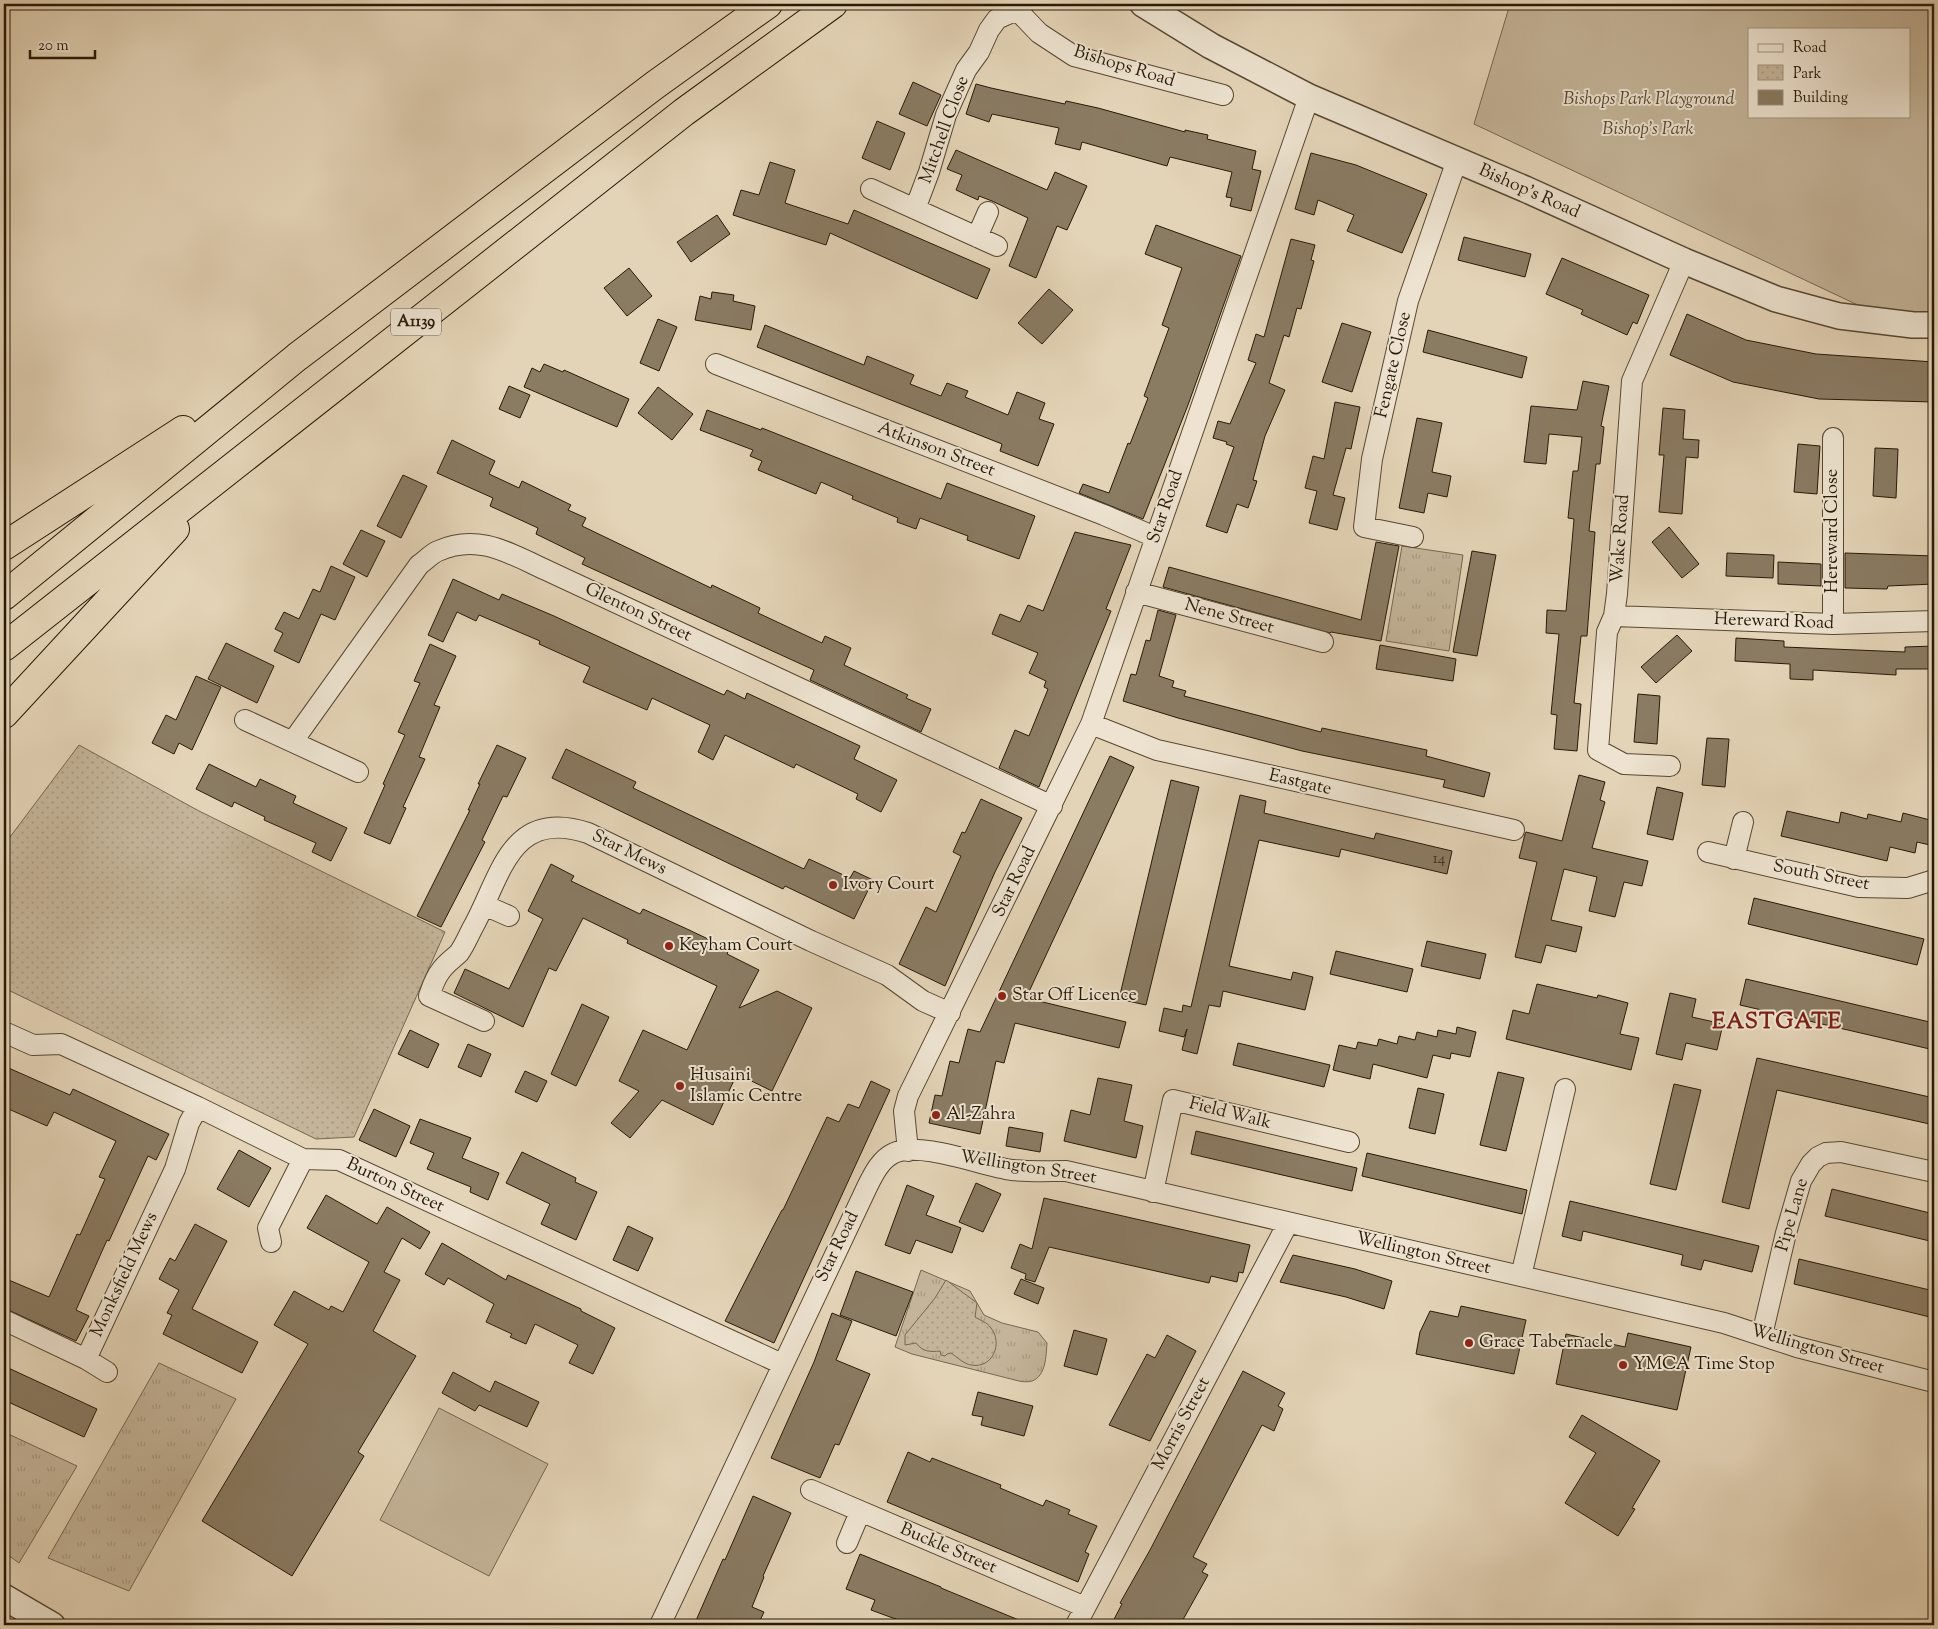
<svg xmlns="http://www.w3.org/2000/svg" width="1938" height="1629" font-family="'Sorts Mill Goudy',serif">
  <defs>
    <pattern id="grass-tufts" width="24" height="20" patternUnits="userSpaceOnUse" patternTransform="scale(1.25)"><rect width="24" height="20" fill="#c4b499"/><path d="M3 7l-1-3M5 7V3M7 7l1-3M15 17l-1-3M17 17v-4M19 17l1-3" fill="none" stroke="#a89a82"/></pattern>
    <pattern id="park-dots" width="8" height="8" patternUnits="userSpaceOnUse" patternTransform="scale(1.25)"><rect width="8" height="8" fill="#c4b499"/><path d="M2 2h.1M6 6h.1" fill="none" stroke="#a89a82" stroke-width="1.8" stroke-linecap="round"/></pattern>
  </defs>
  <rect width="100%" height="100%" fill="#e4d4b7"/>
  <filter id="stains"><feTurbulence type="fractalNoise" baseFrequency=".004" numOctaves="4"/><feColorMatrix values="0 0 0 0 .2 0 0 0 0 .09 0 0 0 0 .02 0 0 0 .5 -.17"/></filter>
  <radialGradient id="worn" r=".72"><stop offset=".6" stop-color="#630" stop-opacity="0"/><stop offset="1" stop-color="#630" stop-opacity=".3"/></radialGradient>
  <path fill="url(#grass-tufts)" stroke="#766750" d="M1402,546L1463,555L1449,651L1386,641Z
    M921,1270L970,1291L984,1315L1002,1323L1038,1332L1047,1343C1046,1356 1046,1376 1032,1381C1029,1382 1023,1382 1019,1381L912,1354L895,1347Z
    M159,1363L236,1399L129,1591L48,1558Z
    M4,1432L77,1466L19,1563L4,1552Z"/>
  <path fill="url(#park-dots)" stroke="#766750" d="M79,745L199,811L445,932L354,1137L316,1139L4,988V845Z
    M946,1280L977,1303L975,1317C981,1321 987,1322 991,1328C1003,1343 993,1369 971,1365C964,1364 957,1357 951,1353L947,1354L945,1356L941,1355L940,1351C930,1352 923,1352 916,1343L905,1345V1335L935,1298Z"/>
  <path fill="#c4b499" stroke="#766750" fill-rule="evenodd" d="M1510,4H1934V322L1896,323L1474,124ZM1749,29H1909V116H1749Z
    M439,1408L548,1464L489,1576L380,1520Z"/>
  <path fill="#8a7b63" stroke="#281a07" d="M913,82L941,95L927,126L899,114Z
    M976,84L991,88L1065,104L1066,101L1098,108L1185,132V130L1208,135L1207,139L1256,151L1252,169L1261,171L1251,211L1230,206L1232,198L1226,197L1232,172L1170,157L1167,166L1082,142L1080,150L1055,144L1059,128L992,114L989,122L966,114Z
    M877,121L905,133L890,170L862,158Z
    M956,150L1047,190L1055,172L1087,186L1067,230L1057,226L1036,278L1009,266L1028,218L992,201L979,196L978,200L956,190L962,175L947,169Z
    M1311,153L1356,165L1427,194L1402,253L1347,231L1354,215L1318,200L1314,215L1295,209Z
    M770,162L795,170L785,203L848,224L854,210L990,269L977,299L830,233L826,245L733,215L741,190L759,195Z
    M717,215L730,234L691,262L677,242Z
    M1156,225L1241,256L1188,405L1143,519L1079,493L1083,484L1109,493L1128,443L1130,444L1148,398L1144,396L1169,328L1162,325L1182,268L1145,254Z
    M1464,237L1531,254L1525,277L1458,260Z
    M1291,239L1315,245L1311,260L1314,261L1301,309L1297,308L1289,337L1284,335L1269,383L1285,390L1265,436L1253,480L1257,481L1248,508L1237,504L1227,533L1206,526L1234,447L1226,444L1227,442L1213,438L1218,421L1230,424L1256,363L1248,360L1256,334L1264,337Z
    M1562,258L1649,295L1637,324L1633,322L1627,335L1581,314L1583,310L1546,294Z
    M629,268L652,296L627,316L604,288Z
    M1049,289L1073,310L1042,344L1018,323Z
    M712,292L734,295L733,301L755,306L751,330L695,320L700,296L711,299Z
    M1687,314L1746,340L1816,354L1934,362V402L1819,399L1733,382L1670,355Z
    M658,319L677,327L659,371L640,363Z
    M1342,323L1371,332L1352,392L1322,382Z
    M765,325L864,365L867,356L914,375L910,384L941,396L947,383L968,391L965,397L1008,415L1017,392L1045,403L1039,419L1054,424L1038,466L1000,451L1002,444L757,347Z
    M1428,330L1527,357L1522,378L1423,352Z
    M544,364L563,372L564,370L629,399L617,427L524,387L532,368L540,372Z
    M1583,381L1609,386L1601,426L1604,427L1600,464H1596L1589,531L1595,532L1587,636H1581L1574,703L1581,704L1577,751L1554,749L1557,715L1551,714L1559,634L1546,633L1547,610L1566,611L1574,519L1568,518L1573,471H1578L1582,437L1549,434L1546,464L1524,462L1531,406L1577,410Z
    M509,386L530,395L520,418L499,409Z
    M658,387L693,414L672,440L638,413Z
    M1335,402L1360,407L1351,449L1346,448L1333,495L1345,498L1337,530L1309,523L1317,491L1305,488L1313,456L1324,459Z
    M1663,408L1685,410L1683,439L1699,440L1698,458L1686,457L1682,514L1659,512L1664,455H1659Z
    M707,410L761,430L762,428L941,499L947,483L1035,516L1019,559L967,540L968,536L920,518L916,529L897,522L898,518L852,499L853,496L821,482L816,494L758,470L762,461L750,456L753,450L700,430Z
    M1417,418L1442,423L1432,472L1451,476L1447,497L1428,493L1424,513L1399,508Z
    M452,440L495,461L489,474L519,488L522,481L571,505L568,510L586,518L582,526L711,588L712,585L760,608L758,613L822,643L825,636L851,648L844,665L908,695L906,698L931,709L921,732L810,680L814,670L582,564L585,558L536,534L538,528L490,506L493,498L437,473Z
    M1798,444L1820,446L1817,494L1794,492Z
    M1875,448L1898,449L1896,498L1873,496Z
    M403,475L427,486L401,538L377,526Z
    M1669,527L1699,564L1682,578L1652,542Z
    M361,530L385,541L367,577L343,564Z
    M1075,532L1131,545L1106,609L1111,611L1039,787L999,768L1015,730L1029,736L1048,689L1044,687L1046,681L1029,673L1038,653L992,634L1000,614L1020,622L1028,605L1043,611Z
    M1376,542L1399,546L1381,641L1331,632L1330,633L1163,587L1169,567L1361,620Z
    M1472,551L1496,555L1477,656L1453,652Z
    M1727,553L1774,555L1773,578L1726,576Z
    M1845,553L1934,556V584L1888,586L1887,589L1845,588Z
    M1778,562L1821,564V586L1778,584Z
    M331,566L355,577L335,620L321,614L299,663L274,651L283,633L275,629L284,612L299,619L313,589L320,592Z
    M453,579L499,600L502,594L554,616L724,695L727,690L745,699L747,693L860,746L854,759L897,780L881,812L856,799L858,794L796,764L794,768L725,735L713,760L698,752L710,725L652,698L647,710L583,682L590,667L539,644L540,641L479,615L476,621L457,612L443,642L428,635Z
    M1158,610L1176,615L1159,676L1174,681L1172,687L1186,691L1184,696L1321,732L1322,728L1427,750L1426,756L1490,773L1484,797L1443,787L1445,780L1302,751L1178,718L1123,701L1131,674L1136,675L1146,640L1150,641Z
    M1677,635L1692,651L1656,683L1641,667Z
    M1736,638L1784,641V647L1905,652V647L1934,646V669H1896V675L1813,670V680L1790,679V664L1735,661Z
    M226,643L274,666L257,703L208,679Z
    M430,644L456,656L434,705L440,707L419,757L425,759L403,807L406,808L390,844L364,833L385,785L383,784L405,735L398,732L420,683L414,681Z
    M1380,645L1456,659L1453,681L1376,669Z
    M196,676L221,687L192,750L179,743L174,754L152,743L166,715L176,720Z
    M1638,694L1660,696L1657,744L1634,742Z
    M1707,738L1729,739L1725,787L1702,785Z
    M497,745L526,758L507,797L503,796L482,840L485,842L441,927L417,916L470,810H468L480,784H478Z
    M566,749L636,782L633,788L804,869L809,859L850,878L854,871L873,880L854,919L785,886L783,889L730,864L552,778Z
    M1110,756L1134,767L1026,998L1126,1022L1119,1048L1015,1023L1004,1063L996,1061L980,1134L929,1123L935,1095L942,1096L950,1061L959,1063L968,1029L980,1032Z
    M209,764L256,787L260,779L296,796L293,803L347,828L331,861L312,852L316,843L264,820L265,817L234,802L232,807L196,789Z
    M1579,775L1605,782L1600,800L1605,802L1592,848L1648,861L1642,886L1624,882L1615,917L1589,911L1597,877L1564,869L1551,920L1582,927L1576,952L1546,945L1541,963L1515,957L1537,862L1519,858L1525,834L1526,832L1562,841Z
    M1171,780L1199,787L1146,1005L1119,999Z
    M1657,787L1683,793L1673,840L1647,834Z
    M1240,795L1266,801L1264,813L1374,839L1376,833L1452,851L1447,874L1341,849L1339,857L1259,840L1229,966L1291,980L1293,972L1313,977L1305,1010L1223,991L1220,1007L1209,1005L1197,1054L1182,1050L1187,1029L1184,1037L1159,1031L1164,1008L1182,1012L1183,1005L1191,1007Z
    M981,799L1022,818L995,872L945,986L899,964L926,907L936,912L961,856L953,852L962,832L965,833Z
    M1787,811L1839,823L1841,812L1867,819L1868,814L1901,822L1903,813L1934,821V846L1917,842L1915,853L1890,847L1887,861L1807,842L1781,836Z
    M551,864L574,876L571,881L640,914L643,909L687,929L729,949L727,954L759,970L739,1008L777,991L812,1008L772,1091L737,1074L713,1125L662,1100L630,1138L611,1123L639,1091L619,1081L643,1030L687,1050L717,986L627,943L628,940L583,918L556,971L549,968L523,1027L454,993L465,969L509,989L543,919L528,911Z
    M1754,898L1924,939L1917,965L1748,924Z
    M1427,941L1486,954L1480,979L1421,966Z
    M1336,951L1413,969L1407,992L1330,974Z
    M1746,979L1934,1023V1050L1740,1005Z
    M1537,984L1597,998L1598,995L1628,1003L1620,1034L1639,1038L1631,1070L1506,1039L1513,1010L1529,1014Z
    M1670,993L1696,999L1692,1017L1723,1024L1717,1050L1686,1043L1682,1060L1656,1054Z
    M582,1004L609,1017L576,1086L551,1074Z
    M1457,1027L1476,1032L1470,1057L1451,1053L1450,1059L1433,1055L1427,1078L1373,1064L1370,1079L1333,1070L1339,1045L1356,1049L1358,1042L1377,1046L1379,1039L1397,1044L1399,1036L1415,1040L1417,1032L1437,1037L1438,1030L1456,1034Z
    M410,1030L439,1044L428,1068L398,1054Z
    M1238,1043L1330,1065L1324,1087L1233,1065Z
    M468,1044L491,1054L481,1077L458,1067Z
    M1757,1058L1934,1098V1125L1777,1090L1749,1209L1722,1202Z
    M4,1066L70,1095L73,1089L169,1134L156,1160L148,1156L109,1241L107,1240L76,1310L89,1316L76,1341L4,1308V1278L49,1297L77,1234L80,1235L105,1179L99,1177L116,1141L54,1112L47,1126L4,1107Z
    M525,1071L547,1081L537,1102L515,1092Z
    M1498,1072L1524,1078L1506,1151L1480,1145Z
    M1098,1078L1132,1085L1124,1121L1143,1126L1136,1158L1064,1141L1071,1110L1090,1115Z
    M871,1081L890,1090L774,1343L725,1321L773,1227L782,1210H783L827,1117L839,1122L848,1104L859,1108Z
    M1674,1084L1701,1090L1676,1190L1650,1184Z
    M1418,1088L1444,1094L1435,1134L1409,1128Z
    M374,1109L410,1126L396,1157L359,1140Z
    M420,1119L471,1138L462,1158L499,1173L488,1200L470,1192L471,1187L427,1169L434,1153L410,1143Z
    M1009,1127L1043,1133L1040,1152L1006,1146Z
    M1196,1131L1357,1168L1352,1191L1191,1154Z
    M239,1150L271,1168L249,1207L217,1189Z
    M522,1152L576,1178L575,1182L597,1192L576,1240L541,1224L550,1204L506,1183Z
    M1367,1153L1527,1190L1522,1214L1362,1176Z
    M976,1183L1001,1194L983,1232L959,1222Z
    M907,1185L934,1196L926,1215L961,1228L952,1253L916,1240L910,1254L885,1245Z
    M1832,1189L1934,1214V1242L1825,1216Z
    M326,1195L377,1224L387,1207L430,1232L420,1249L402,1238L384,1272L400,1280L373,1331L416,1356L358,1452L364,1456L292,1576L202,1521L308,1344L274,1325L294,1291L329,1310L331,1306L343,1312L369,1262L307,1228Z
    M1044,1198L1250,1245L1243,1273L1239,1272L1237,1282L1211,1276L1209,1283L1049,1247L1035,1282L1025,1279L1026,1274L1011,1268L1020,1244L1032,1249Z
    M1570,1201L1759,1246L1752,1272L1704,1260L1701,1270L1681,1265L1683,1255L1583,1231L1581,1241L1562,1236Z
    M195,1224L227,1241L192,1309L258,1342L242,1373L163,1334L172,1315L167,1313L179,1290L159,1279L170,1258L175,1261Z
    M628,1226L653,1238L638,1271L613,1260Z
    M442,1243L506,1280L508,1275L581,1309V1311L615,1328L593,1374L569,1363L578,1345L535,1324L526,1344L510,1337L512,1334L486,1322L494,1304L448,1278L444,1285L425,1274Z
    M1293,1255L1355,1269L1392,1281L1384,1309L1346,1297L1280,1282Z
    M1799,1259L1934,1291V1318L1794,1284Z
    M856,1271L913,1292L896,1336L840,1315Z
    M1021,1279L1044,1288L1038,1304L1014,1294Z
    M1461,1306L1526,1320L1514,1374L1416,1354L1420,1332L1430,1311L1458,1317Z
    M832,1313L852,1321L836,1360L870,1374L839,1445L835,1444L820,1478L771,1458L814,1362Z
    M1074,1330L1107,1339L1097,1375L1064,1366Z
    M1628,1333L1691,1347L1677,1410L1556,1384L1566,1334L1625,1347Z
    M1167,1335L1196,1351L1150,1441L1109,1425L1147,1354L1155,1358Z
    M4,1366L97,1409L84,1437L4,1400Z
    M1243,1371L1285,1393L1278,1406L1283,1409L1274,1431L1262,1425L1193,1557L1207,1564L1202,1572L1208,1575L1180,1625H1111L1122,1604L1120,1603L1150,1550Z
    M453,1372L490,1392L495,1381L539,1402L527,1427L479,1405L475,1411L442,1393Z
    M978,1392L1033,1406L1024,1436L981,1425L983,1417L972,1415Z
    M1582,1415L1660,1461L1632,1508L1635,1509L1618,1536L1565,1503L1596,1453L1569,1437Z
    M908,1452L930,1462L932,1458L1001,1485L1000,1488L1043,1506L1046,1500L1070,1510L1068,1514L1097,1526L1085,1552L1089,1554L1078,1582L887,1502Z
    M753,1496L791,1513L763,1576L764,1577L752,1607L764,1612L758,1625H694L723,1559L725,1560Z
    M860,1554L941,1587V1588L1031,1625H899L901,1621L871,1610L875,1600L846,1589Z"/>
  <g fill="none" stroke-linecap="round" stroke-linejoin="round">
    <defs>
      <path id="minor" d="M1024,4L1017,10L1039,33L1074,56L1223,95
        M871,189L997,246
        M915,209L929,172L946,115L966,70L979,52L989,30L997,19L1017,10
        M977,237L988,212
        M716,364L1104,515L1155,537
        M1413,537L1364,527L1372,459L1408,301L1457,160
        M1136,592L1323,642
        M1614,616L1833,624L1934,621
        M1833,624V438
        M245,720L358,772
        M1091,724L1157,750L1514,830
        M293,741L419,565C425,561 431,554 438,551C478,533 509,553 546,570L1052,806
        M1670,766L1624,764L1598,750L1607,632L1614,616L1617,594L1632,381L1684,261
        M1708,852L1859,887L1908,888L1934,880
        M1734,859L1743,822
        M484,905L509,916
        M484,1021L429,996C432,988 435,978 440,972C445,964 453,959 459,953C464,946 468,937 472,929C501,878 509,807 588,833L811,941L887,975L923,1001L950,1013
        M4,1032L33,1045L61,1044L198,1107L303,1159L339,1160L782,1364
        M908,1151L904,1111L908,1096L1091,724L1309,97
        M1153,1192L1173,1100L1349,1142
        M271,1242L268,1228L303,1159
        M1521,1276L1565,1089
        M4,1320L86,1359L175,1169L189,1123L198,1107
        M1762,1335L1786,1233L1801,1181L1811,1164L1818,1157L1826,1153L1841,1152L1934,1172
        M86,1359L107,1372
        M811,1490L1085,1607
        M847,1543L860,1512
        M660,1625L868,1185C874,1173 881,1159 894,1153C922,1141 982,1166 1012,1170C1030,1172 1048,1171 1066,1171L1724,1323L1797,1347L1934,1382
        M1076,1625L1288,1223"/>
      <path id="tertiary" d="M1143,4L1211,46L1309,97L1525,189L1684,261L1776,299L1839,316L1913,325H1934
        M4,1597L52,1625"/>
      <path id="trunk" d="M4,546L183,430
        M4,596L297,357L655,85L768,4
        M4,647L684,112L833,4
        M4,714L175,529"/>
    </defs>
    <use href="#minor" stroke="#574833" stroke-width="22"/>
    <use href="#tertiary" stroke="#574833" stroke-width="28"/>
    <use href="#trunk" stroke="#281a07" stroke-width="30"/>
    <use href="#minor" stroke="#ede3d0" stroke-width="20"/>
    <use href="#tertiary" stroke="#ede3d0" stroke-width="25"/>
    <use href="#trunk" stroke="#e4d4b7" stroke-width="28"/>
  </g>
  <g fill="#8f2418" stroke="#ede3d0" stroke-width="2">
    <circle cx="833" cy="885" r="5"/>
    <circle cx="669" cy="946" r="5"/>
    <circle cx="1002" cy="996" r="5"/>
    <circle cx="680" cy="1086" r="5"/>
    <circle cx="936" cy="1115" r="5"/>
    <circle cx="1469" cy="1343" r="5"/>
    <circle cx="1623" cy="1365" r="5"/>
  </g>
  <g text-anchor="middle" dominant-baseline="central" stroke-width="4" stroke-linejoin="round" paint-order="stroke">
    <g font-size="15" fill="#40321e">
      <text x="1439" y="859">14</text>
    </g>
    <rect fill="#ede3d0" stroke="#635643" stroke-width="1" x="391" y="308.5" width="50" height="27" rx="4"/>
    <g font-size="16" font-weight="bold" fill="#281a07">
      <text x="416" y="322">A1139</text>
    </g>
    <g font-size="18" fill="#281a07" stroke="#ede3d0">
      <text transform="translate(1124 67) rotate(17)">Bishops Road</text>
      <text transform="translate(945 130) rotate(-70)">Mitchell Close</text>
      <text transform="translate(1529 192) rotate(24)">Bishop's Road</text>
      <text transform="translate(1394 365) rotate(-77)">Fengate Close</text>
      <text transform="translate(936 450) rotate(21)">Atkinson Street</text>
      <text transform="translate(1166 507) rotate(-71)">Star Road</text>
      <text transform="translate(1833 531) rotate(-90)">Hereward Close</text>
      <text transform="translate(1621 539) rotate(-86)">Wake Road</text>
      <text transform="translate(638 613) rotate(25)">Glenton Street</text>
      <text transform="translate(1229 617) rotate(15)">Nene Street</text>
      <text transform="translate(1774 622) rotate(2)">Hereward Road</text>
      <text transform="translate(1300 783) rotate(13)">Eastgate</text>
      <text transform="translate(629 853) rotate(26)">Star Mews</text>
      <text transform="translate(1821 876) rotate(11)">South Street</text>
      <text transform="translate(1015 882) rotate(-64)">Star Road</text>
      <text transform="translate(1230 1114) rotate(14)">Field Walk</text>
      <text transform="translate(1028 1168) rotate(9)">Wellington Street</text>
      <text transform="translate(395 1186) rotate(25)">Burton Street</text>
      <text transform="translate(1793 1215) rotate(-74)">Pipe Lane</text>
      <text transform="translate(838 1247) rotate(-64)">Star Road</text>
      <text transform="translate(1423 1254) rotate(13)">Wellington Street</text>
      <text transform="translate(125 1275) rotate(-65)">Monksfield Mews</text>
      <text transform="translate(1817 1350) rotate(16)">Wellington Street</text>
      <text transform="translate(1182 1424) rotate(-62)">Morris Street</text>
      <text transform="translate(948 1549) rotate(23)">Buckle Street</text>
    </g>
    <g font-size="18" font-style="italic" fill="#574833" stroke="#ede3d0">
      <text x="1649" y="100">Bishops Park Playground</text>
      <text x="1648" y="130">Bishop's Park</text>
    </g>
    <g font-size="18" fill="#281a07" stroke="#ede3d0" text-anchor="start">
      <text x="843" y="885">Ivory Court</text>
      <text x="679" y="946">Keyham Court</text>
      <text x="1012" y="996">Star Off Licence</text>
      <text x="690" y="1076">Husaini<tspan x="690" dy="21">Islamic Centre</tspan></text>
      <text x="946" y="1115">Al-Zahra</text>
      <text x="1479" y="1343">Grace Tabernacle</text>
      <text x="1633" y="1365">YMCA Time Stop</text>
    </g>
    <g font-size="22" font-weight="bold" letter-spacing="1" fill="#7a1f14" stroke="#ede3d0">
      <text x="1777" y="1023">EASTGATE</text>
    </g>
  </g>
  <rect width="1938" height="1629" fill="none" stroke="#e4d4b7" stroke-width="20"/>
  <rect x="5" y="5" width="1928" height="1619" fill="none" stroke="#281a07" stroke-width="2.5"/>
  <rect x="10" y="10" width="1918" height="1609" fill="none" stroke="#281a07"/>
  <rect x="1748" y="28" width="162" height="90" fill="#ede3d0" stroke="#9e9380"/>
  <rect x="1758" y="44" width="25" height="8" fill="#ede3d0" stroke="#9e9380"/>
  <text x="1793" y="52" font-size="15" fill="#281a07">Road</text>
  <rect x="1758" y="65" width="25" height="15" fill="url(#park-dots)" stroke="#9e9380"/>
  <text x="1793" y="78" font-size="15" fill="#281a07">Park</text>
  <rect x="1758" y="90" width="25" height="15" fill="#8a7b63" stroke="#9e9380"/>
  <text x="1793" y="102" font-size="15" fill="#281a07">Building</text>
  <path d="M30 50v8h65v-8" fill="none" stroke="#281a07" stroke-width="2.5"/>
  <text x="38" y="50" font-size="15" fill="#281a07" stroke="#ede3d0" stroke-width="4" paint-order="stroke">20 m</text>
  <rect width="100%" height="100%" filter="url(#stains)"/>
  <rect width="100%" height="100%" fill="url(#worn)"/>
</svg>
